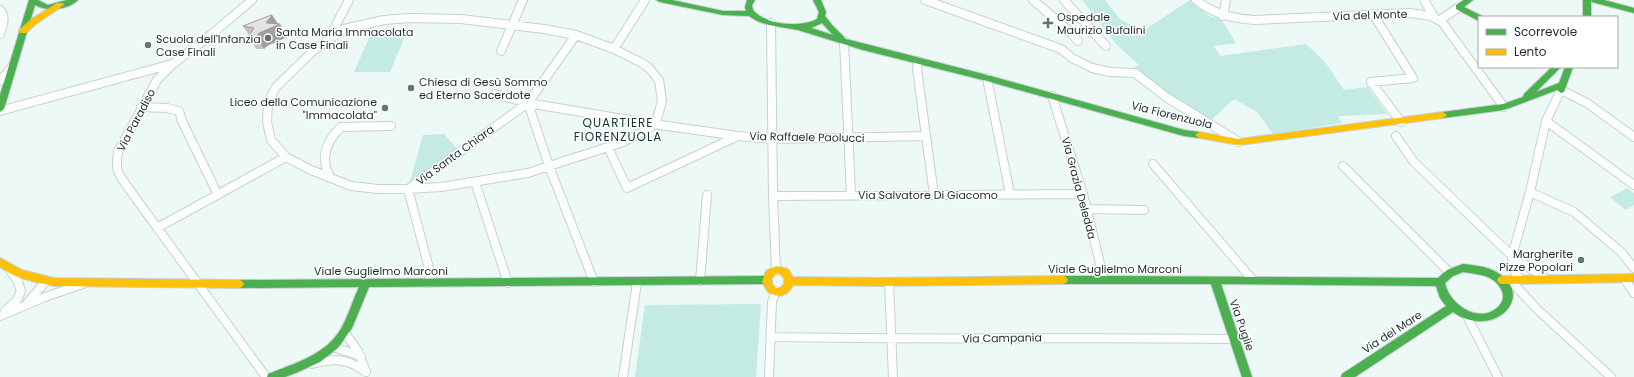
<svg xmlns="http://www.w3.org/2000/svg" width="1634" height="377" font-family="Poppins,sans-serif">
  <rect width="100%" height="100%" fill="#ecf9f6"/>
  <path fill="#c3eae3" d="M1082,0H1105L1120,19L1143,31L1190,0L1209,16L1221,19L1236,43L1214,46L1220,56L1306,44L1325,62L1344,90L1368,87L1387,114L1338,116L1342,123L1273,134L1257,112L1234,99L1211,120L1159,88L1133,68L1139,65L1116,44Z
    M373,29H408L390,72H354Z
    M444,134L457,149L410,182L423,135Z
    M1627,188L1634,193V205L1626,210L1610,197Z
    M761,304L756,377H635L645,305Z"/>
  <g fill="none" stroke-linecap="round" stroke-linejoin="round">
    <defs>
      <path id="street" d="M252,0L212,34L173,64L157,80L118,152C115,172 118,173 129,189L266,377
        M925,0L1061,49L1072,58L1092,68L1110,72L1135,73L1166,97L1239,142
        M1033,0L1070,32L1078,41
        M1064,0L1106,46
        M1196,0C1213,14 1232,18 1254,20L1410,13L1431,16L1442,22L1504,107
        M1424,0L1434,17
        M0,10C7,17 2,26 0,34
        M1373,14L1413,78L1371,82L1401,122
        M1223,16L1226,0
        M1440,20L1459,7
        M771,23L773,196L776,271
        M329,38L349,0
        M844,41L851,195
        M614,49L645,0
        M501,51L523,0
        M918,61L917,69L934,195
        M987,78L1010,194
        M0,81L12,67
        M495,94L528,103L653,124L738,136L773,139L926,136
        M1052,96L1083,194L1104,280
        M528,103L549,166L594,282
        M141,107L167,108L179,111L182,121L218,195
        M0,111L172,64
        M1546,121L1634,185
        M1396,136L1414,162L1512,256L1546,279
        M608,147L627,188L738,136
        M1153,164L1252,279
        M1343,166L1450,273
        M330,177C320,158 326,141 341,127L391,126
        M475,182L508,283
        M408,189L430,272L429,283
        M408,189H378L351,186L311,170L286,157L271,140L267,122L268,102L276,87L313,51L344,29L384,20L409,18L461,19L544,29L576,35
        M408,189L528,103L576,35
        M408,189L441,187L528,173L623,142L648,129L657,119L662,101L659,80L648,67L640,62L614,49L576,35
        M1530,192L1574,212L1621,252L1634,268
        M773,196L1083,194
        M1086,209L1144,210
        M157,228L286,157
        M1624,278L1634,293
        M1510,280L1537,309L1611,377
        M1521,280L1512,268V256L1530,192L1546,121L1561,90L1587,103L1634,137
        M700,281L707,195
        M889,282L893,377
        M28,302L46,281
        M5,311L17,300L21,291L18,282L9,269
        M0,316L45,297L83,284
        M1467,316L1498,377
        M345,333L358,351L366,372
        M771,337C925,340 1080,337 1234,339
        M333,347L361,356
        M312,364C334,358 347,358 366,372
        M623,377L637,282
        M769,377L772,302L776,291"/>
      <path id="fast" d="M29,0H38L48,5L67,0H78C68,10 47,12 35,5L4,109L0,112V95Z
        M656,0H672L723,11H746L745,7L747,0H755L752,5L753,10C765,25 801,28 817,19L819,12L813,0H821L826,12L825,16L833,26L846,39L987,75L1184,130L1199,132L1203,135L1199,138L1184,136L987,81L863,50L798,30L769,25L757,21L749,16L723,15L660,2ZM822,23L833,35L811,28Z
        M1464,0H1473L1464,7L1482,16L1479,17V21L1456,9V5Z
        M1583,0H1591V17H1583Z
        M1591,0H1604L1634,8V13L1592,2Z
        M1552,67H1561L1536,92L1559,83L1565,67H1573L1564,92L1561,93L1557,90L1504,110L1443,118L1439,115L1443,112L1503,104L1523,97L1524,94Z
        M1463,264C1472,265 1482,266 1490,269C1542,291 1495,342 1453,312L1355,377H1341L1342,374L1446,306L1440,298L1436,286L1221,284L1252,377H1242L1211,284H1063L1060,283L1058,280L1060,277L1063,276H1110L1438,278L1447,270ZM1463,272C1470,273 1478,274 1485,276C1498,280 1511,296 1497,308C1478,324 1449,304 1445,283L1453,276Z
        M766,276L769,277L771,280L769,283L766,284L369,287L352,328L338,348L320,362L298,372L285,377H267L268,374C293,364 323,356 339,332C348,318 352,302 359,287L239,288L236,287L234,284L236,281L239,280Z"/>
      <path id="slow" d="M57,3H63L64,5L36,24L26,33H20L19,31L20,29L30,20Z
        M1443,112L1447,115L1443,118L1239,145L1199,138L1195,135L1199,132L1239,139Z
        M0,258L22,270L54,278L239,280L242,281L244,284L242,287L239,288L54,286C36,282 15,279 0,267Z
        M776,266L788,269L793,277L879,278L1063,276L1066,277L1068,280L1066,283L1063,284L879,286L793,285C788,296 778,299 768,292L762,282L766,271ZM776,274H780L784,278V284L780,288H776L772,284V278Z
        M1634,274V282L1502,284L1499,283L1497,280L1499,277L1502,276Z"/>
    </defs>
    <use href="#street" stroke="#c5d2d0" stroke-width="10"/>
    <use href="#fast" stroke="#c5d2d0" stroke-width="2"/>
    <use href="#slow" stroke="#c5d2d0" stroke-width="2"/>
    <use href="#street" stroke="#fcfefe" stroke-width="8"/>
    <use href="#fast" fill="#4caf50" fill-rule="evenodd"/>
    <use href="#slow" fill="#ffc107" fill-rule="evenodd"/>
  </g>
  <path fill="#c4c2c2" d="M278,24H280L287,37L267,46L264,49H256L249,36V35L243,26Z"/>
  <path fill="#a09e9e" d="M272,15L279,25L280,24L287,37L267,46L264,49L256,37Z"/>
  <path fill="#e4e2e2" stroke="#a09e9e" d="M271,15H272L266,23L280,24L259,33L256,37L249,36L254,28L243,26Z"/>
  <g fill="#657471" stroke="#fff" stroke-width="1.5">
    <path d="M1046 17h4v4h4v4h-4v4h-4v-4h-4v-4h4z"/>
    <circle cx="268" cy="38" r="4"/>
    <circle cx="148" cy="45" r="4"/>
    <circle cx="411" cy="88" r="4"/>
    <circle cx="385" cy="108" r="4"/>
    <circle cx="1581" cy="260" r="4"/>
  </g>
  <g text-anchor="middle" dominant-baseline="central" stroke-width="3" stroke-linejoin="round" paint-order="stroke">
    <g font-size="11" fill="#1c2c2a" stroke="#fff">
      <text transform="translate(1370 15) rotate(-2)">Via del Monte</text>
      <text transform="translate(1172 115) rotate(14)">Via Fiorenzuola</text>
      <text transform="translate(136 120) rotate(-62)">Via Paradiso</text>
      <text transform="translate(807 137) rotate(1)">Via Raffaele Paolucci</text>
      <text transform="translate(455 155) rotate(-36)">Via Santa Chiara</text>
      <text transform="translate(1079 188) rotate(75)">Via Grazia Deledda</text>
      <text x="928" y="195">Via Salvatore Di Giacomo</text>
      <text x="1115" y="269">Viale Guglielmo Marconi</text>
      <text x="381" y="271">Viale Guglielmo Marconi</text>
      <text transform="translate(1242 325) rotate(71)">Via Puglie</text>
      <text transform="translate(1392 332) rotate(-33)">Via del Mare</text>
      <text transform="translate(1002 338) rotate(-1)">Via Campania</text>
    </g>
    <g font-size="11" fill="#1c2c2a" stroke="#fff" text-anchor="start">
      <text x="1057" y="17">Ospedale<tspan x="1057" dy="13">Maurizio Bufalini</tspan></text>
      <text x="276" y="32">Santa Maria Immacolata<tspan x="276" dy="13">in Case Finali</tspan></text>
      <text x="156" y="39">Scuola dell'Infanzia<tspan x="156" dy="13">Case Finali</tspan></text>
      <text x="419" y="82">Chiesa di Gesù Sommo<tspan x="419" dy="13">ed Eterno Sacerdote</tspan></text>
      <text x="377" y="102" text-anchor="end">Liceo della Comunicazione<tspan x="377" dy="13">"Immacolata"</tspan></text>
      <text x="1573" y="254" text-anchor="end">Margherite<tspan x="1573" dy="13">Pizze Popolari</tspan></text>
    </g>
    <g font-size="12" letter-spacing="1" fill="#103632" stroke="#fff">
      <text x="618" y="122">QUARTIERE<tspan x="618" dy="14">FIORENZUOLA</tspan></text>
    </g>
  </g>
  <rect x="1478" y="16" width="140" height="52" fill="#ffffff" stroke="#a4abaa"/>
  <rect x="1486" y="29" width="20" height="6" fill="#4caf50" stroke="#a4abaa"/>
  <text x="1514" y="36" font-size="12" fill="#1c2c2a">Scorrevole</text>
  <rect x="1486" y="49" width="20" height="6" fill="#ffc107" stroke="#a4abaa"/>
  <text x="1514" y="56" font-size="12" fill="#1c2c2a">Lento</text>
</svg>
